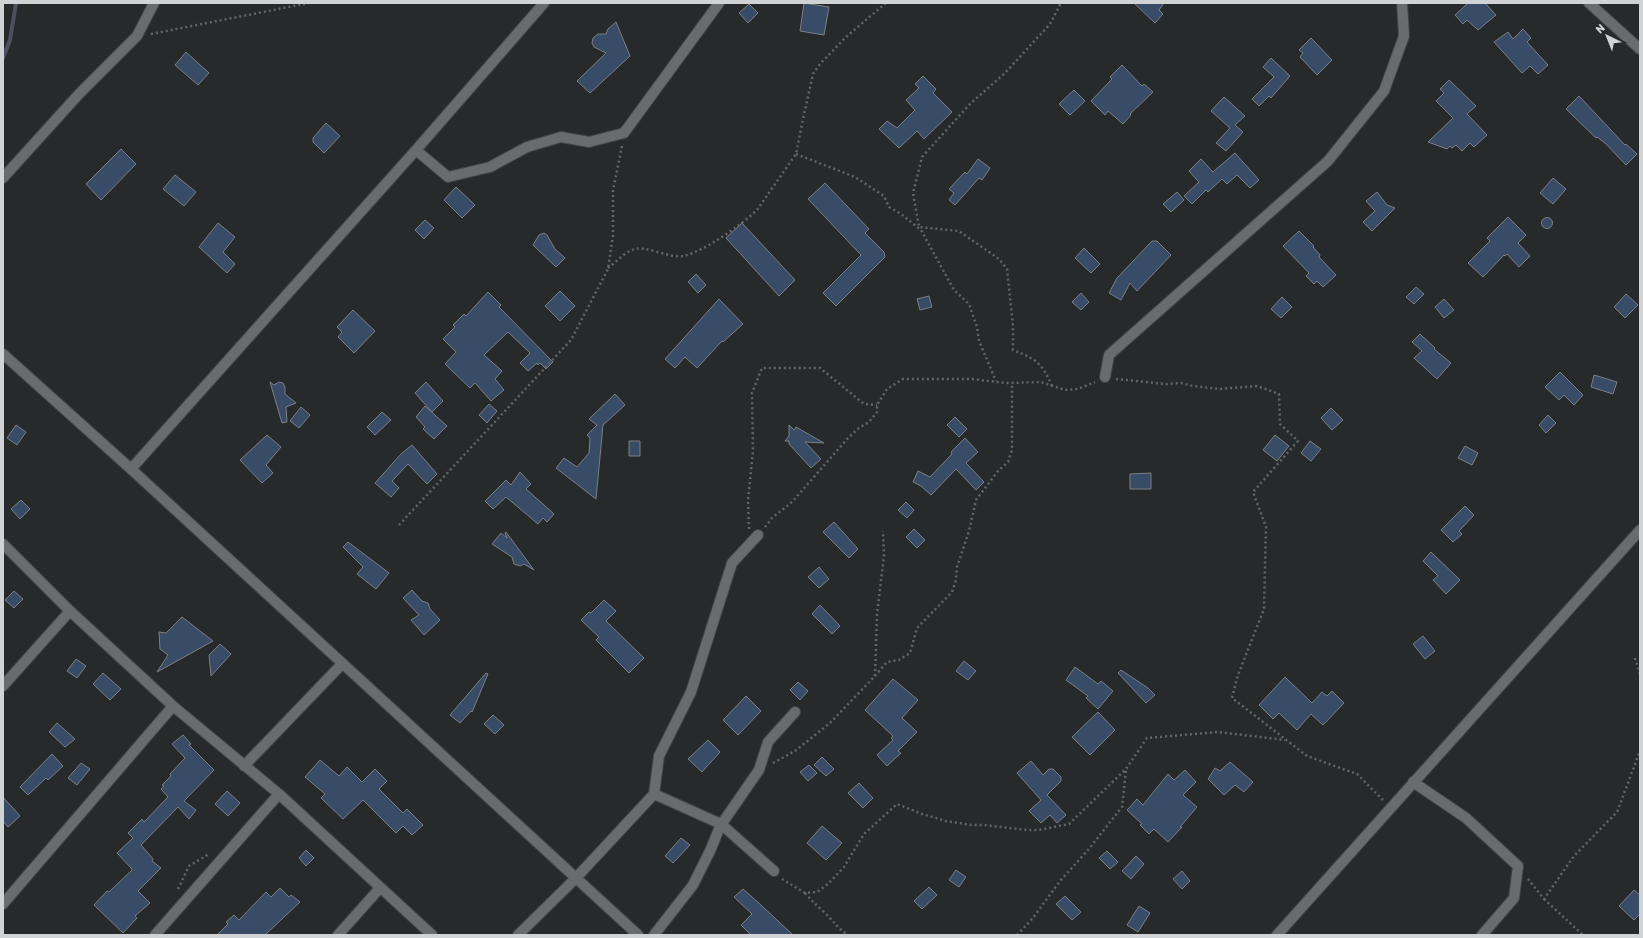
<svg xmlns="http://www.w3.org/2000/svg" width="1643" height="938" font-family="Rubik,sans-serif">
  <rect width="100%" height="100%" fill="#272a2b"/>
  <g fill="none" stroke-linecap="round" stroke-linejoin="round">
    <path stroke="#514e62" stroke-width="4" d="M3,58L10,40L16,3"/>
  </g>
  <path fill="#384b67" stroke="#7d7f82" d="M804,3L829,7L824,35L800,31Z
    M1134,3H1164L1159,10L1163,14L1155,23Z
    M1468,3H1485L1496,15L1478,30L1467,20L1463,24L1455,15Z
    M749,4L758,13L748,23L739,13Z
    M616,22L630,56L590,93L577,81L606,53L594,47L592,43L593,38L598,34H606L608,29Z
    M1523,29L1531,38L1527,42L1548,65L1538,74L1530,66L1522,73L1494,42L1508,32L1513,39Z
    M1311,38L1332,60L1317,75L1300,57L1303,53L1299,50Z
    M186,52L209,73L198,85L175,65Z
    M1271,58L1290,76L1271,98L1269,96L1259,106L1252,99L1274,77L1263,67Z
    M1122,65L1142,86L1144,84L1153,92L1130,114L1131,115L1123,124L1108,111L1105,115L1091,101L1112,79L1110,77Z
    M923,76L936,89L933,93L952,112L924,139L917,131L899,148L879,129L887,121L897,128L915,110L906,100L919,88L915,84Z
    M1449,80L1476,106L1467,114L1487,135L1474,147L1470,143L1462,151L1456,145L1452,148L1450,146L1447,149L1428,142L1453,118L1436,101L1444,93L1440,89Z
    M1074,90L1085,101L1070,115L1059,104Z
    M1579,96L1625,145L1626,144L1637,154L1626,165L1605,143L1597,137L1596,138L1566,109Z
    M1224,97L1245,116L1235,125L1243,132L1226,151L1216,143L1230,128L1211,111Z
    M326,123L340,136L324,153L313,142V138Z
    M121,149L136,164L101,200L86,184Z
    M1235,153L1259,180L1250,188L1237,175L1227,184L1222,179L1208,192L1206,190L1192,204L1184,196L1199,182L1189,171L1201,159L1213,172Z
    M978,159L990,168L982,180L979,178L955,205L949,200L954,193L949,189L965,172L967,174Z
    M175,175L196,192L184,206L163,189Z
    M1553,178L1566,189L1553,204L1540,193Z
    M825,183L869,229L865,233L884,252L885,257L836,306L823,293L861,255L808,199Z
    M456,187L475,205L462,218L444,200Z
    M1177,192L1184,200L1171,212L1163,204Z
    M1377,192L1387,205L1395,208L1372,231L1363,222L1375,211L1366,201Z
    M1508,217L1526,235L1518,243L1530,256L1519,267L1507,254L1505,256L1504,255L1483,277L1468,263L1490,241L1487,238Z
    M1541.5 223a5.5 5.5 0 1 1 11 0a5.5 5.5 0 1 1-11 0Z
    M425,220L434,228L424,239L415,230Z
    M218,223L235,237L223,252L235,264L227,273L199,247Z
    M742,223L795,280L779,296L726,238Z
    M1299,231L1314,246L1313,247L1320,255L1319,257L1336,275L1323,287L1317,281L1314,284L1306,276L1309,273L1283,246Z
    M544,233L547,235L555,249L565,258L556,267L533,245L539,235Z
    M1152,241H1157L1171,255L1137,291L1130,283L1121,300L1109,293L1117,278Z
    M1084,248L1100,264L1091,273L1075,258Z
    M696,274L706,285L698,293L688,282Z
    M1416,287L1424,294L1414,304L1406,297Z
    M560,291L575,306L560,321L545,306Z
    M488,292L501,305L499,307L553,362L546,369L540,363L538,365L537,363L528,371L520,363L530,353L508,332L484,355L502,371L495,379L504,390L491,401L475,383L470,388L445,364L456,352L443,339L455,327L453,325L464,314L466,316Z
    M1081,293L1089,302L1081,310L1072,302Z
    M1626,294L1638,305L1625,318L1614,307Z
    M929,296L932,307L920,310L917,299Z
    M1282,297L1292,307L1281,318L1271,309Z
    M719,299L743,324L723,342L722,341L697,368L685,357L675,368L665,359Z
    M1444,299L1454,310L1444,318L1435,307Z
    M353,310L375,331L354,353L338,337L342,332L337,327Z
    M1420,334L1435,348L1434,349L1451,363L1437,379L1414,358L1422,351L1412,342Z
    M1560,372L1583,395L1574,405L1564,395L1559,400L1545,387Z
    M1594,375L1617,382L1613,394L1591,387Z
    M270,382L274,385L279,382L283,383L285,387V394L296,403L286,407L287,422L282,423Z
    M426,382L443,401L432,412L415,393Z
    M615,394L625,405L603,425L596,499L556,468L564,458L577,467L589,453L590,438L587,435L597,425L589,419Z
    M489,404L497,411L487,423L479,415Z
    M425,406L447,426L434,439L423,429L425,427L416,417Z
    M301,407L310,415L299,428L290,421Z
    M1331,408L1343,420L1332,430L1321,418Z
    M382,412L391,420L375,435L367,427Z
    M1548,415L1556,423L1546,433L1539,425Z
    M955,417L967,429L959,437L947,425Z
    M16,425L26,432L17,445L7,438Z
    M789,425L794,430L796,427L824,443L805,442L821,459L811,468L789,444V441H785L789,436Z
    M267,435L281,447L266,465L273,473L262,483L240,460Z
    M1275,435L1289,446L1277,461L1263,450Z
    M965,438L978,452L966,463L984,482L976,490L956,469L931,495L921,486L913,482L918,471L930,477L952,454L951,452Z
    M629,441H640V456H629Z
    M1310,441L1321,449L1311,461L1301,453Z
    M412,445L437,474L427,484L408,464L392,481L399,488L391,497L375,483L401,454Z
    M1465,446L1478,453L1472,465L1458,458Z
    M520,472L531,484L526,489L554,514L547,522L543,518L538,524L506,497L493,509L485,501L506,480L511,485Z
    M1151,473V489H1130V474Z
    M21,500L30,509L20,519L11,509Z
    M906,502L914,510L907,518L898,510Z
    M1465,506L1474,515L1459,531L1462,534L1453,542L1441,530Z
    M834,522L858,549L849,558L823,532Z
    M914,529L925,540L917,548L906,537Z
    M506,532L534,570L524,564L520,566L514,564L512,557L492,544L501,533L507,538L505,533Z
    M348,542L389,573L376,589L357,574L363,567L343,547Z
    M1431,552L1460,580L1446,594L1433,580L1438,576L1423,561Z
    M819,567L829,579L819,588L808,577Z
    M412,590L422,601L428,603L430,609L440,620L424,635L411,620L419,615L403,598Z
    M14,591L23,599L14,608L5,600Z
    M604,600L616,611L606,621L644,658L629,673L596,640L599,637L581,620L589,612L591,613Z
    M820,605L840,626L832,634L812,614Z
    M182,617L213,641L157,672L168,655L160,649L159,632L166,633Z
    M1423,636L1435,651L1425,659L1413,644Z
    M220,644L231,654L211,676L209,655Z
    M76,659L86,666L77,678L67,671Z
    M964,661L976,671L968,680L956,671Z
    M1075,667L1098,684L1101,681L1113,691L1098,709L1086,698L1088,696L1066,680Z
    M1121,670L1148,688L1155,695L1146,703L1118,673Z
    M103,673L121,689L110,700L93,684Z
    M486,673L488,674L472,712L471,711L460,723L450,715Z
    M1285,677L1312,703L1322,692L1327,696L1332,691L1344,703L1323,725L1311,714L1297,730L1279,713L1273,719L1259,705Z
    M893,679L918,700L902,718L917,732L898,751L901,753L887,766L877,755L893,740L891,738L893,736L865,710Z
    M798,682L808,691L800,700L790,690Z
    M746,696L761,711L738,735L723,720Z
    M1098,712L1115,730L1090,755L1072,737Z
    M493,715L504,725L495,734L484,724Z
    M57,723L75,739L65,747L49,732Z
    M183,735L191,744L189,745L214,770L184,801L196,810L189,819L178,807L141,845L153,859L152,861L161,868L138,891L150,903L135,916L137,918L123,933L94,905L107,891L109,892L132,870V869L117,853L133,838L128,833L142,819L144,822L168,797L161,789L164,786L162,785L171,776L170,774L185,758L172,744Z
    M708,740L720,752L702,772L688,759Z
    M52,754L63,766L48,780L46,778L28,795L20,787Z
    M822,757L834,769L826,776L814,765Z
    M320,760L339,776L347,767L362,782L375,769L387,781L379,789L403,813L407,809L423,825L412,835L403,826L396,833L363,800L343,819L321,798L325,794L305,777Z
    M1031,761L1043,775L1049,769H1053L1061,777V781L1047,795L1066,815L1057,823L1050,815L1041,823L1029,811L1041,800L1017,773Z
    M1230,762L1253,782L1244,792L1235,785L1224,795L1208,779L1215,768L1220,771Z
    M81,763L90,769L77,785L68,778Z
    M809,765L817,773L808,781L800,772Z
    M1185,770L1196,782L1183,795L1197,807L1180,827H1182L1168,842L1154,829L1149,834L1140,825L1142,824L1127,810L1137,799L1143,805L1168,774L1174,780Z
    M859,783L873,798L863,808L848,793Z
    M227,791L240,803L228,816L215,804Z
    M3,797L20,816L8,827L3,821Z
    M822,826L842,843L826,860L807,843Z
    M681,838L690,845L673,863L665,856Z
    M306,850L314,858L306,866L299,858Z
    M1107,851L1118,862L1110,869L1099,858Z
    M1136,856L1144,864L1131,879L1122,871Z
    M956,870L966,877L959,887L949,880Z
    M1182,871L1190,881L1182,889L1173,879Z
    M929,887L937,895L922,909L914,901Z
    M280,888L289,897L291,895L300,902L265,935H217L228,924L226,922L234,915L239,920L266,892L271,897Z
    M743,889L761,905L793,935H751L741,925L752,914L734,897Z
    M1634,890L1640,895V914L1634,920L1619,906Z
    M1065,896L1081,912L1072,920L1056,904Z
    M1139,906L1150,913L1138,932L1127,925Z"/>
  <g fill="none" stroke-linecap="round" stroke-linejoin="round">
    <defs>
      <path id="minor" d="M416,150L448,177L490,167L527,147L561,137L589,142L624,133L719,3
        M3,178L79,94L137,36L154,3
        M1105,377L1109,355L1328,161L1384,91L1404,36L1402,3
        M131,469L416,150L544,3
        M758,535L732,563L691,692L659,756L654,794L721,824L774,871
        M3,544L70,611L173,706L279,794L432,935
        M3,686L70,611
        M244,766L342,664
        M1413,782L1466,818L1518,866L1514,898L1482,935
        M3,904L173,706
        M155,935L279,794
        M338,935L380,888
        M518,935L575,879L654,794
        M654,935L693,885L710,851L721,824L723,822L759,770L768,742L795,712"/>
      <path id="tertiary" d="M1589,3L1640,49
        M3,354L131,469L638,935
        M1277,935L1640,530"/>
    </defs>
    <use href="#minor" stroke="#424546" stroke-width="12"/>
    <use href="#tertiary" stroke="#424546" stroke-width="12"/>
    <path stroke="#636566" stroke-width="2.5" stroke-dasharray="2 3" stroke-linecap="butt" d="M151,34L309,3
      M796,154L855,177L884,196L889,207L901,214L921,230L954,290L969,304L977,327L979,341L996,381
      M608,268C615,263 624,253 632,250C645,244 669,259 684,256C706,250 740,226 757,210L796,154L802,124L813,74L820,64L846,37L886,3
      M1116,379L1166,384L1181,383L1193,386L1219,389L1257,386L1279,394L1280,424L1298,441L1253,492L1266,527L1264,609L1238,675L1232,698L1307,756L1357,774L1383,800
      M1052,386C1042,363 1036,359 1013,350V326L1007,269L999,259L959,231L919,227L913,193L922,157L970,104L1005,73L1050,24L1061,3
      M399,525L571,340L608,269L613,235V190L622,146
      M765,527L772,518L792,502L849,437L859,428L869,422L877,412V405L887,389L903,379H972L1006,383L1041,382L1065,390L1078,389L1095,382
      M749,529L748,500L753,451L752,393L762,368H820L864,404L877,405
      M1635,658L1640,674
      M875,676L887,662L899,660L910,653L917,628L952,592L956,580L957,567L969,531L976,500L998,471L1008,462L1012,450V383
      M773,763L795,751L830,723L875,676L877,614L884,556L883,531
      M782,879L805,893L817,892L828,884L844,867L864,834L897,804L922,814L946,821L971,825H984L1027,830H1039L1069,824L1126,769L1147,738L1218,732L1285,740
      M1528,879L1544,899L1574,856L1617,812L1640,751
      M178,889L189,866L209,854
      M805,893C811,900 816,905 823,911C832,919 838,929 848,935
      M1544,899L1583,935
      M1017,935L1033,918L1060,881L1088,850L1122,807L1126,770"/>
    <use href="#minor" stroke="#696c6e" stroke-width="10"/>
    <use href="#tertiary" stroke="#696c6e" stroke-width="10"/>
  </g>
  <rect width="1643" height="938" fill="none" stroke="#d0d2d3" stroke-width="8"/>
  <g transform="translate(1607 36) rotate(317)" stroke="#272a2b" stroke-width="3" paint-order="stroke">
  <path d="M0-3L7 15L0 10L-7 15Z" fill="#d0d2d3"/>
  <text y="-6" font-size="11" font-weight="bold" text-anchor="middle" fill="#d0d2d3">N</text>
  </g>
</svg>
